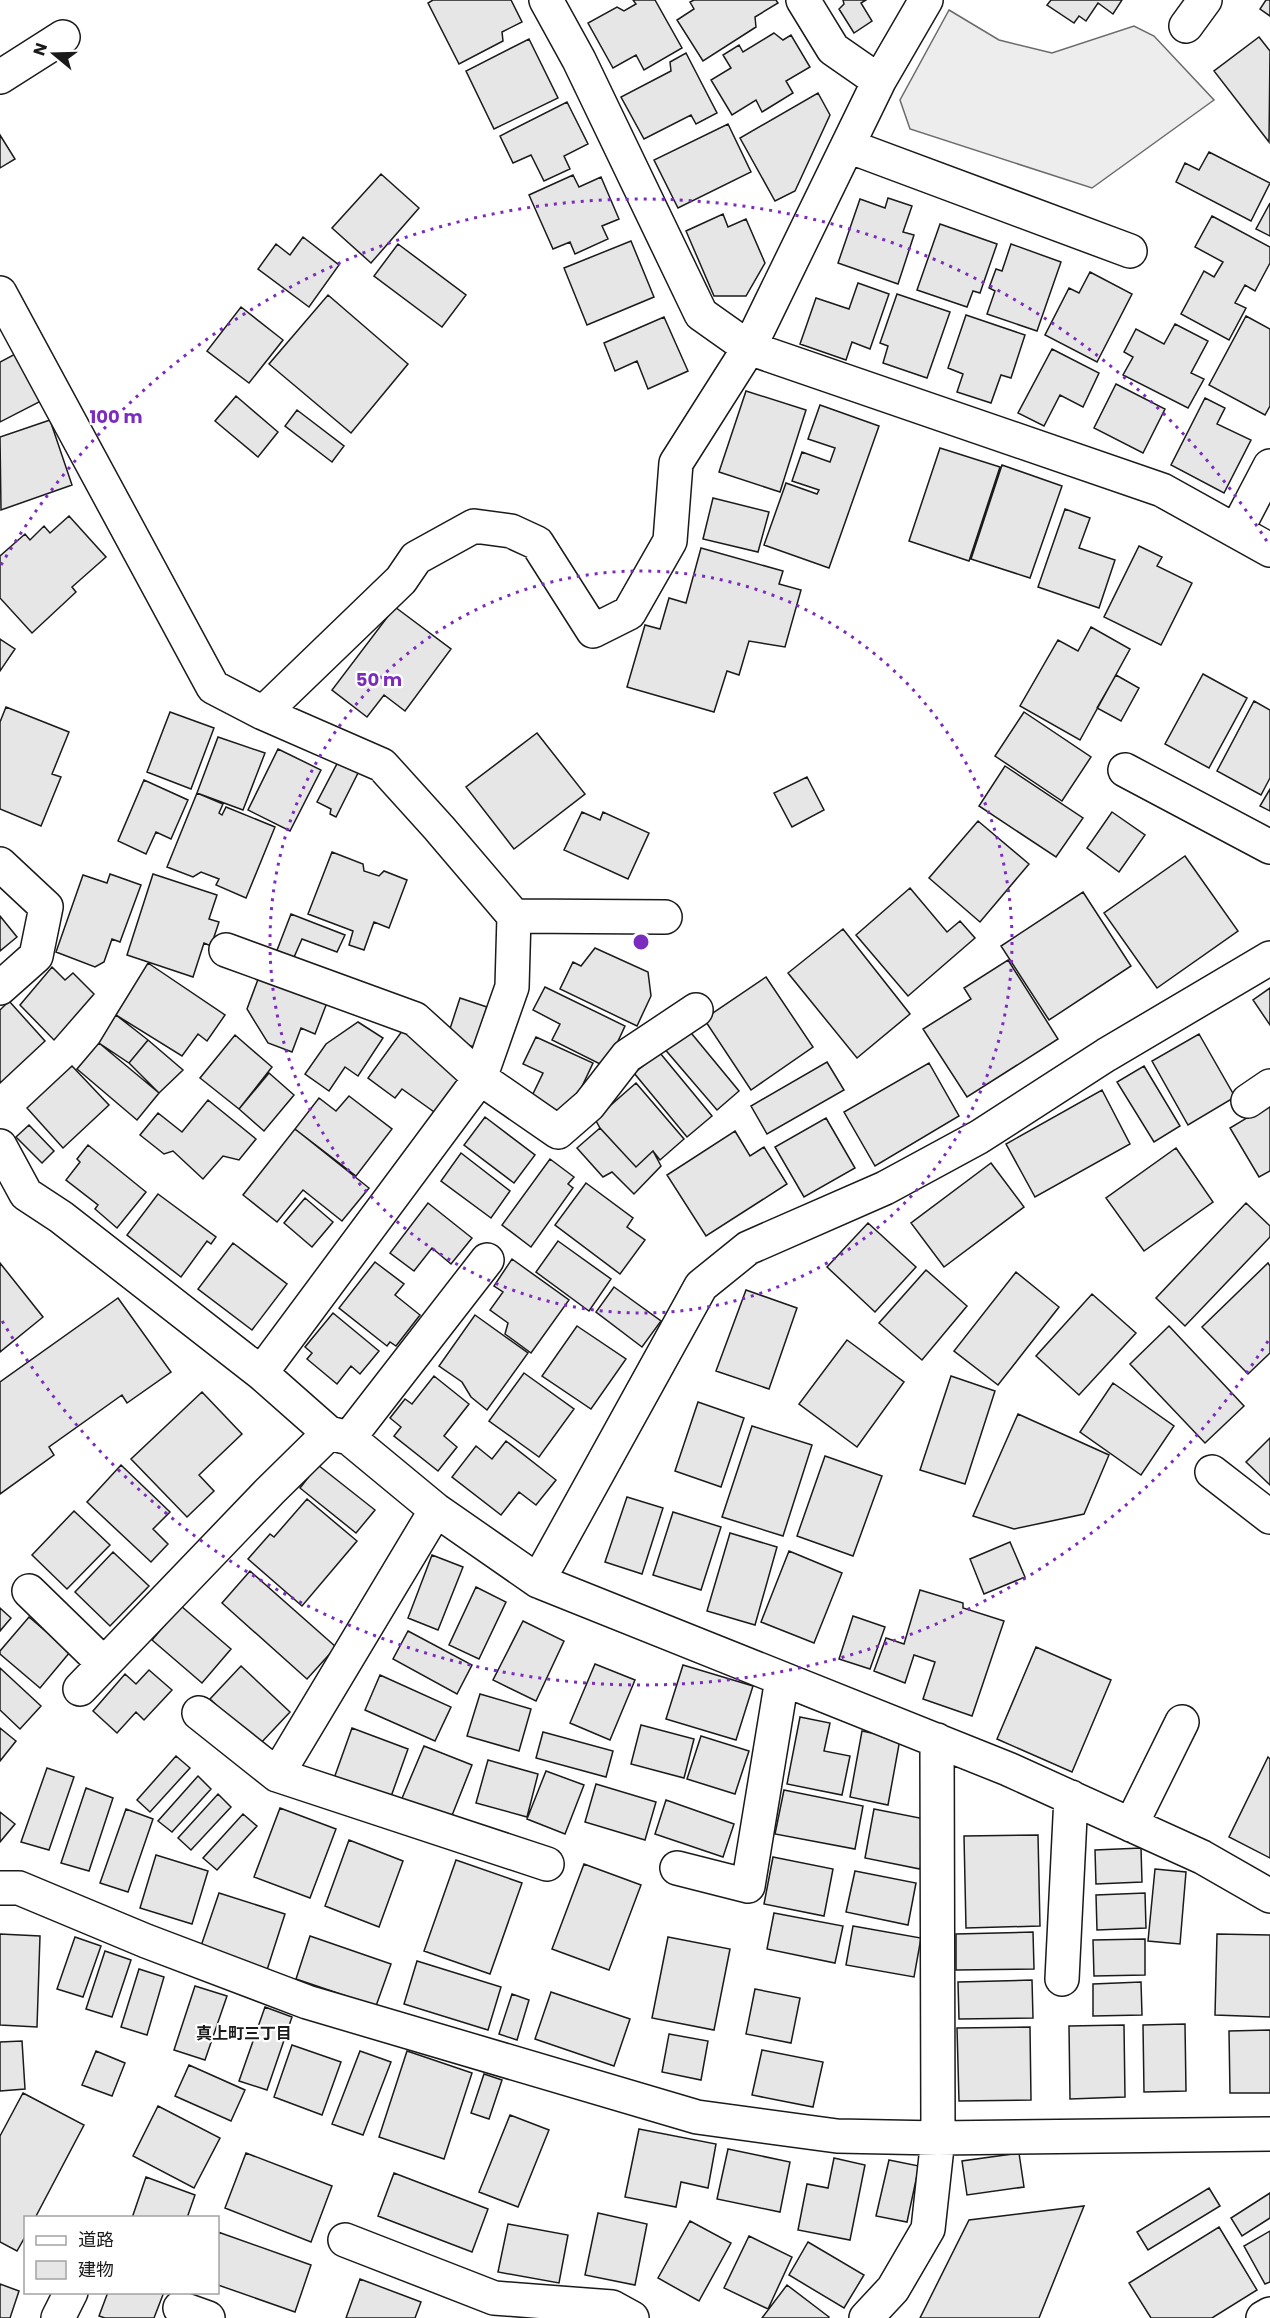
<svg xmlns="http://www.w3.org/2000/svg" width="1270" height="2318" font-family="Poppins,'Noto Sans JP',sans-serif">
  <rect width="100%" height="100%" fill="#fff"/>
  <path fill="#ededed" stroke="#6a6a6a" stroke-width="1.5" d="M949,10L999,40L1052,53L1134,26L1154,36L1214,100L1092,188L910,129L900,100Z"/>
  <path fill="#e6e6e6" stroke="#1a1a1a" stroke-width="1.5" d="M433,0H511L522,22L502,32L503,41L459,64L428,3Z
    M633,0H655L682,48L644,70L636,55L613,68L588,23L617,7L624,11L636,4Z
    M694,0H776L778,3L755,17L756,27L703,61L677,20L694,9L690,2Z
    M843,0H866L861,3L872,21L854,33L839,9L844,4Z
    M1051,0H1122L1113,14L1098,3L1086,21L1079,16L1074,23L1047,5Z
    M1266,0H1270V16L1260,9Z
    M774,33L783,40L791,35L810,67L786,81L793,93L762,112L756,100L732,115L711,80L731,68L723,55L739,45L743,52Z
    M1259,37L1270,51L1269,142L1214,71Z
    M529,39L558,98L494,129L466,71Z
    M686,53L717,113L696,124L691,115L644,139L621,97L671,71L670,62Z
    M818,93L830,115L795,191L775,201L740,138Z
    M567,102L588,144L564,156L570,169L544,181L531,155L513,163L500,136Z
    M728,124L751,172L678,208L654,160Z
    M0,135L15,159L0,168Z
    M1209,152L1270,183L1251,221L1176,182L1185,163L1199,170Z
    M381,174L419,208L371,263L332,228Z
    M573,175L579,187L601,177L619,219L602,226L608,239L575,254L570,242L553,249L529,195Z
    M888,198L912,206L903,232L914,235L898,284L838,263L860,199L885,208Z
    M1270,203V236L1256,229Z
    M723,214L728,227L746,219L765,263L746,296H714L686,231Z
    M1212,216L1270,247V263L1255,291L1245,285L1235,303L1246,308L1229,340L1181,314L1204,271L1214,277L1223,262L1195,247Z
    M940,224L997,244L980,293L973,291L967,307L917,290Z
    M303,237L339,265L309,307L258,269L276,244L290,255Z
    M631,241L654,297L587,325L564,268Z
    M398,244L466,295L442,327L374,276Z
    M1011,244L1061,262L1037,331L987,314L995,291L989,288L996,269L1002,271Z
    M1090,272L1132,294L1097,362L1045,335L1069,288L1079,293Z
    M858,283L889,294L870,349L852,342L846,360L800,344L816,298L849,309Z
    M897,294L950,312L927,378L883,363L888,346L880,343Z
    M328,295L408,364L351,433L269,364Z
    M241,307L283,340L249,383L207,351Z
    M966,315L1025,335L1011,378L1001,375L991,403L957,392L963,374L948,368Z
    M1246,316L1270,329V406L1265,415L1209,385Z
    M664,317L688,371L648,389L637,361L615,371L604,343Z
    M1175,324L1208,341L1191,373L1204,379L1188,408L1123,375L1133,357L1124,352L1136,329L1164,344Z
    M1052,349L1099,373L1083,407L1060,395L1044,426L1018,413Z
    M19,352L43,400L0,422V362Z
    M1116,384L1165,409L1143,453L1094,428Z
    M746,391L806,410L780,492L719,472Z
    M236,396L278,432L258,457L215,421Z
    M1205,398L1225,408L1217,424L1251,440L1224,493L1171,465Z
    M820,405L879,426L829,568L764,545L786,483L817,494L819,490L792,481L802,452L830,462L835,448L808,439Z
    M297,410L344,446L332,462L285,426Z
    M50,420L72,485L1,510L0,437Z
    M940,448L1000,467L969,561L909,541Z
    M1002,465L1062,486L1030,578L971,559Z
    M713,498L769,512L758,552L703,539Z
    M1065,509L1090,518L1079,548L1115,560L1099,608L1038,587Z
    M69,516L106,557L72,587L76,592L32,633L0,598V556L25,534L30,540L44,526L50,533Z
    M1139,546L1162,557L1157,566L1192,583L1161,645L1104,617Z
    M701,548L783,571L779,584L801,590L785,647L749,641L739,675L727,671L714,712L627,687L645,625L660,629L669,598L686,603Z
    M395,607L451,649L405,711L384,695L367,717L332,690Z
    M1091,627L1130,649L1080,740L1020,706L1058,640L1078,651Z
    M0,639L15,649L0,671Z
    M1203,674L1247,698L1209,768L1165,744Z
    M1116,675L1139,688L1121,721L1097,708Z
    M1254,701L1270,710V778L1261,795L1217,771Z
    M6,707L69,732L52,774L61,777L41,826L0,809V722Z
    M170,712L214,728L191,789L147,772Z
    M1024,712L1091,757L1062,801L995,756Z
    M537,733L585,794L514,849L466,787Z
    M218,737L265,753L243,810L197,793Z
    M278,749L321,770L290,831L248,810Z
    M340,758L360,769L336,817L330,814L331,809L317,802Z
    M1005,766L1083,818L1056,857L979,806Z
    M807,777L824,810L792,827L774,793Z
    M144,780L188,800L171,839L156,832L146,854L118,841Z
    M1270,789V811L1260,806Z
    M197,793L223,804L219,813L222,815L226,807L275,827L246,898L216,885L219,879L201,872L193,877L167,867Z
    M582,812L600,820L603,812L649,833L628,879L564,850Z
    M1112,812L1145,835L1119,872L1087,848Z
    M978,821L1029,864L980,922L929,878Z
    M332,852L363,864L364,871L379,876L384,871L407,880L389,928L374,922L364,950L349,945L353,931L308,914Z
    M1185,856L1238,931L1157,988L1104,913Z
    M110,874L141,885L120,942L112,939L104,962L95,967L56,952L83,875L107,883Z
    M153,874L217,895L209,919L219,922L211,946L204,943L193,977L127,955Z
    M910,888L947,932L960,921L975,938L908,996L856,935Z
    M1083,892L1131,966L1049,1020L1001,946Z
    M291,914L345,935L337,952L302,939L291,964L274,958Z
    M0,916L17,937L0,951Z
    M843,929L910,1014L857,1058L788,973Z
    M595,948L648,972L651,996L637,1026L560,989L573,962L581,966Z
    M1008,960L1058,1039L967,1097L923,1029L971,999L964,988Z
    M148,963L225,1015L207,1041L198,1034L182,1056L116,1015Z
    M52,967L65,980L73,973L94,994L54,1040L20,1005Z
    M260,974L328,1000L315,1034L301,1028L292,1052L268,1043L247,1009Z
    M766,977L813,1047L751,1090L704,1019Z
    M545,987L625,1026L606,1067L552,1040L560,1024L533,1010Z
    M1270,988V1025L1253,1000Z
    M460,998L487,1007L474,1047L447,1038Z
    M9,1001L45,1041L0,1083V1010Z
    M116,1015L148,1040L129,1063L99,1043Z
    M358,1022L383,1038L358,1076L345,1067L329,1091L305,1074L326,1044Z
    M405,1027L467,1072L437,1114L402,1089L395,1098L368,1078Z
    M687,1028L739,1091L717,1110L663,1047Z
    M1199,1034L1235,1097L1188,1125L1152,1061Z
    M235,1035L272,1067L239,1109L200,1078Z
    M536,1037L593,1063L568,1116L531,1098L543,1073L523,1064Z
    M148,1040L183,1070L159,1093L129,1063Z
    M99,1043L159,1093L137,1120L77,1069Z
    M660,1053L712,1116L687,1137L634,1073Z
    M827,1062L844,1090L767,1134L751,1106Z
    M929,1063L959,1116L875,1166L844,1112Z
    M72,1066L109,1105L63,1148L27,1108Z
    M1144,1066L1180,1126L1154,1142L1117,1082Z
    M269,1073L294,1095L264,1131L239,1109Z
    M636,1083L684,1139L660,1160L653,1151L636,1167L600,1128L595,1119Z
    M1102,1090L1130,1144L1035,1197L1006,1144Z
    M349,1096L392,1129L356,1176L295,1129L319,1098L336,1111Z
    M208,1100L256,1139L239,1160L223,1156L203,1179L173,1151L164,1154L140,1135L158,1113L182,1132Z
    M1270,1104V1171L1259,1177L1230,1128Z
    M485,1117L535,1155L514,1183L464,1145Z
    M826,1118L855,1168L804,1197L775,1147Z
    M29,1125L54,1151L42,1163L16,1137Z
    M600,1128L636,1167L653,1151L661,1166L634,1194L612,1172L603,1177L577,1148Z
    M295,1129L369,1188L342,1221L303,1190L277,1222L243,1195Z
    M735,1131L750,1156L764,1147L787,1184L706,1236L667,1175Z
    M88,1145L146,1192L117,1228L95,1209L98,1205L66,1180L80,1162L77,1159Z
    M1176,1148L1213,1202L1144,1251L1106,1198Z
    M461,1153L510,1191L491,1218L441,1181Z
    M550,1159L574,1177L568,1184L573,1188L531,1247L502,1225Z
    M991,1163L1024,1207L944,1267L911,1223Z
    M586,1183L633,1218L627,1227L645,1240L620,1274L555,1225Z
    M158,1194L216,1237L211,1244L207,1241L181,1277L127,1235Z
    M305,1198L333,1222L312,1247L284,1223Z
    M428,1203L472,1238L451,1264L432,1248L414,1271L390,1253Z
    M1246,1203L1270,1226V1237L1185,1326L1156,1298Z
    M868,1223L916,1267L875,1312L827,1267Z
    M558,1241L611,1279L589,1311L536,1272Z
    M233,1243L287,1284L252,1330L198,1289Z
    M512,1259L569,1300L531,1353L505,1334L508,1323L490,1310L503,1292L494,1286Z
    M375,1262L404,1284L395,1295L420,1315L396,1346L390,1342L387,1346L339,1308Z
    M0,1263L43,1317L0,1352Z
    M1268,1263L1270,1266V1353L1248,1374L1202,1327Z
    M926,1270L967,1306L922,1360L879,1323Z
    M1016,1272L1059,1307L998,1385L954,1351Z
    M614,1287L661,1321L642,1347L596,1312Z
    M746,1290L797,1308L769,1389L716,1371Z
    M1092,1294L1136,1333L1079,1395L1036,1356Z
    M118,1298L171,1372L127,1403L122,1395L49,1447L54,1455L0,1494V1382Z
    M333,1313L379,1351L360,1374L351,1366L337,1384L307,1359L312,1353L305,1347Z
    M475,1315L528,1353L487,1410L471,1397L462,1382L439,1366Z
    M577,1326L626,1359L591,1409L542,1376Z
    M1169,1326L1244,1406L1205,1443L1130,1364Z
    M847,1340L904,1382L857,1447L799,1404Z
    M524,1373L574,1409L539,1457L489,1421Z
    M434,1376L469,1404L444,1436L457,1447L438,1471L394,1436L401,1427L390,1418L405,1399L412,1404Z
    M951,1376L995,1391L965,1484L920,1470Z
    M1113,1383L1174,1426L1141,1475L1080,1432Z
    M202,1392L242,1434L199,1475L214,1491L187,1517L131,1459Z
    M698,1402L744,1418L721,1487L675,1471Z
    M1018,1414L1109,1455L1084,1514L1014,1529L973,1516Z
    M752,1426L812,1445L783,1536L722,1517Z
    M1270,1438V1485L1246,1462Z
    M506,1441L556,1480L536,1505L519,1492L501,1515L452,1477L476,1446L492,1459Z
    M825,1456L882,1476L853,1556L797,1536Z
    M121,1465L170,1512L153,1529L168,1544L151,1562L87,1502Z
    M318,1465L375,1510L356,1533L300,1488Z
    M627,1497L663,1508L642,1574L605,1562Z
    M307,1499L357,1541L302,1606L248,1559L270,1534L274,1537Z
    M74,1511L110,1545L67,1589L32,1555Z
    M673,1512L721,1527L701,1590L653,1575Z
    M730,1533L777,1547L755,1625L707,1611Z
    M1010,1542L1025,1577L984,1594L970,1559Z
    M789,1551L842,1573L814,1643L761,1622Z
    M113,1552L149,1586L110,1626L75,1592Z
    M432,1555L463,1567L438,1630L408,1618Z
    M250,1571L336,1647L307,1679L222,1603Z
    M476,1587L506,1602L479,1659L449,1645Z
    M920,1590L963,1603V1608L1004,1621L972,1716L923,1699L935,1662L914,1655L905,1683L874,1671L886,1638L904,1644Z
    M181,1606L231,1649L202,1683L152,1640Z
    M0,1608L11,1618L0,1631Z
    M853,1616L885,1627L870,1669L839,1659Z
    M29,1617L70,1652L40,1688L0,1654V1651Z
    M523,1621L564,1641L536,1701L493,1680Z
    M408,1631L472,1665L457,1694L393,1659Z
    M1036,1647L1111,1680L1072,1772L997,1739Z
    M595,1664L635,1680L610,1740L570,1723Z
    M683,1665L753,1686L736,1740L666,1719Z
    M241,1666L290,1712L259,1745L210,1699Z
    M0,1668L41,1706L20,1729L0,1710Z
    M149,1670L172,1690L144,1720L136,1712L117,1733L93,1711L125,1674L136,1684Z
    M380,1675L451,1707L435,1741L365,1710Z
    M480,1694L531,1709L519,1751L467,1736Z
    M800,1717L830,1723L824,1751L850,1756L842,1795L787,1784Z
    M641,1725L694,1739L684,1778L631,1764Z
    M0,1728L16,1741L0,1761Z
    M352,1728L408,1749L388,1805L332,1784Z
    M862,1731L900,1739L888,1805L850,1797Z
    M543,1732L613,1751L606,1777L536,1758Z
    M701,1736L749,1751L735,1794L687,1779Z
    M424,1746L472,1765L449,1823L400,1803Z
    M176,1756L190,1768L150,1812L137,1800Z
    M1268,1757L1270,1759V1858L1229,1837Z
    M488,1760L538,1774L527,1817L476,1803Z
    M47,1768L74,1777L49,1850L21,1842Z
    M546,1771L584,1785L565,1834L527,1819Z
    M198,1776L211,1789L172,1832L158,1821Z
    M596,1784L656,1802L645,1840L585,1822Z
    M86,1788L113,1798L89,1871L61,1863Z
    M784,1790L863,1806L855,1849L775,1834Z
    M218,1794L231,1807L191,1850L178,1838Z
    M666,1800L734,1824L723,1857L655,1834Z
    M280,1808L336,1829L310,1898L254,1877Z
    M126,1809L153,1819L128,1892L100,1883Z
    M874,1809L930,1820L920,1869L865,1858Z
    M0,1812L15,1824L0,1842Z
    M243,1814L257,1826L217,1870L203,1858Z
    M1038,1835L1040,1926L966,1928L964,1836Z
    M349,1840L403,1861L379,1927L325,1906Z
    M1141,1848L1142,1882L1096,1884L1095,1850Z
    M156,1855L208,1871L192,1924L140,1908Z
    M773,1857L833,1869L824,1916L764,1904Z
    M456,1860L522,1883L490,1974L424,1951Z
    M584,1864L641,1885L609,1970L552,1949Z
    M1155,1869L1186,1872L1180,1944L1148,1941Z
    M855,1871L916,1883L908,1925L846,1912Z
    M219,1893L285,1914L267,1970L200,1949Z
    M1145,1893L1146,1928L1097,1930L1096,1895Z
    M774,1913L843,1926L835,1963L767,1949Z
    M853,1926L921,1938L914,1977L846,1965Z
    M1033,1932L1034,1969L956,1970V1934Z
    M0,1934L40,1936L37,2027L0,2025Z
    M1217,1934L1270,1935V2017L1215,2015Z
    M310,1936L391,1964L376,2006L296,1979Z
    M75,1937L101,1946L83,1997L57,1989Z
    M668,1937L730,1949L714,2030L652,2018Z
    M1145,1939V1975L1094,1976L1093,1940Z
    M105,1951L131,1960L112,2017L86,2009Z
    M417,1961L501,1987L488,2030L404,2004Z
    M139,1969L164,1977L147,2035L121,2027Z
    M1032,1980L1033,2018L959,2019L958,1982Z
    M1141,1982L1142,2015L1093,2016V1984Z
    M195,1986L227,1996L205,2060L174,2050Z
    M755,1989L800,1998L791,2043L746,2034Z
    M551,1992L630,2019L614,2066L535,2039Z
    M512,1994L529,2000L517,2040L499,2034Z
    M265,2007L292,2017L267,2090L239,2081Z
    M1185,2024L1186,2091L1144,2092L1143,2025Z
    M1124,2025L1125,2097L1070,2099L1069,2026Z
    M1030,2027L1031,2100L959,2101L957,2028Z
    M1270,2030V2093H1230L1229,2031Z
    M669,2034L708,2041L701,2080L662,2072Z
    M22,2041L25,2089L0,2091V2042Z
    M292,2045L341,2062L322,2115L274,2097Z
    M762,2050L823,2062L813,2107L752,2095Z
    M96,2051L125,2063L112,2096L82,2085Z
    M360,2051L391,2062L363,2135L332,2124Z
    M407,2051L472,2073L444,2159L379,2137Z
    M189,2065L245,2090L231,2121L175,2096Z
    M484,2074L502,2080L489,2119L471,2113Z
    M23,2093L84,2125L35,2218H26V2235L17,2251L0,2242V2136Z
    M158,2106L220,2138L194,2188L133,2156Z
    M510,2115L549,2130L518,2207L479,2192Z
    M639,2129L716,2144L708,2188L681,2182L676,2207L625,2197Z
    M728,2149L790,2162L780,2212L717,2199Z
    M246,2153L332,2186L311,2242L225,2208Z
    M1019,2153L1024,2187L967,2195L962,2161Z
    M834,2158L865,2165L850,2240L798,2230L807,2184L828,2188Z
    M889,2160L919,2166L907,2222L876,2216Z
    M394,2173L488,2209L472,2252L378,2216Z
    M146,2177L195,2195L187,2218H132Z
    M1209,2188L1220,2206L1148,2250L1137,2232Z
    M1270,2193V2218L1242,2236L1231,2218Z
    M1084,2206L1039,2318H920L969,2220Z
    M598,2213L647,2224L635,2285L585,2275Z
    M690,2221L731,2243L699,2301L658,2278Z
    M508,2224L568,2235L559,2283L498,2272Z
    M1219,2227L1257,2290L1212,2318H1151L1129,2283Z
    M1270,2231V2282L1265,2284L1244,2246Z
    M218,2232L311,2265L295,2312L218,2285Z
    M749,2236L792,2257L768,2309L724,2288Z
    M808,2242L864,2275L844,2308L789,2275Z
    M360,2279L421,2302L415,2318H346Z
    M0,2284L19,2291L10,2318H0Z
    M787,2285L829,2317L828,2318H762Z
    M108,2292H164L154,2318H105L99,2316Z"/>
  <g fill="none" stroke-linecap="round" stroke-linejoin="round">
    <defs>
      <path id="minor" d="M546,0L579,60L701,314L749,348L1162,490L1270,550
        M1186,26L1205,0
        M0,77L63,37
        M879,81L926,0
        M848,146L1130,251
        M0,293L213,687L263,713L382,765L439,828L514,916L512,987L480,1078L261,1373
        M1236,531L1270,466
        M263,713L401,580L416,558L474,526L511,531L537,543L593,631L629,613L670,541L676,463L749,348L879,81L833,49L803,0
        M1125,770L1270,847
        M0,864L46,907L36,956L0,988
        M514,916L665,917
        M226,950L415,1019L480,1078L558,1132L589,1105L627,1056L696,1010
        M1248,1101L1270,1086
        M0,1146L26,1194L61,1217L261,1373L329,1433L349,1438L436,1510L538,1581L1008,1769L1202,1857L1270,1896
        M349,1438L487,1260
        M1212,1472L1270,1517
        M538,1581L701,1286L748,1248L885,1188L979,1137L1106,1055L1270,958
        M29,1591L103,1663
        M80,1689L270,1491L329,1433
        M199,1713L277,1775L547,1864
        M277,1775L436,1510
        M1131,1825L1182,1722
        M677,1868L748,1886L782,1679
        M0,1888H19L146,1941L307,2002L697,2117L837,2136L938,2138L1270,2134
        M1062,1979L1071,1797
        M345,2240L494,2298L612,2307L632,2318
        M180,2308L208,2318
        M58,2318L71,2292
        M866,2318L893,2289L928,2229L938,2138L937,1740
        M1263,2318L1270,2314"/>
    </defs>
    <use href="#minor" stroke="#1a1a1a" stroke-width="36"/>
    <use href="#minor" stroke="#fff" stroke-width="33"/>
  </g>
  <g fill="none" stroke="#7b2cbf" stroke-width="3" stroke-dasharray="3 6">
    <circle cx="641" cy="942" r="371"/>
    <path d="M1268 1341A743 743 0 0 1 1 1319M1 565A743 743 0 0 1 1268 543"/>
  </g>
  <g text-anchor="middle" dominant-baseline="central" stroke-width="4.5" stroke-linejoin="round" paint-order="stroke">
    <g font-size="16" font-weight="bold" fill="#1a1a1a" stroke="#fff">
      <text x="244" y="2033">真上町三丁目</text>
    </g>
  </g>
  <circle cx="641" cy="942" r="9" fill="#7b2cbf" stroke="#fff" stroke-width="3"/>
  <g font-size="18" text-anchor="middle" font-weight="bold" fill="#7b2cbf" stroke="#fff" stroke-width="4.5" stroke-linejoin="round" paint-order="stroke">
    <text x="116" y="423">100 m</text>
    <text x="379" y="686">50 m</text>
  </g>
  <rect x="24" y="2216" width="195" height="78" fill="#ffffff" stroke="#a3a3a3" stroke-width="1.5"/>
  <rect x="36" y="2236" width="30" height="9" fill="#ffffff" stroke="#a3a3a3" stroke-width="1.5"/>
  <text x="78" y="2246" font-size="18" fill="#1a1a1a">道路</text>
  <rect x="36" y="2261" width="30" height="18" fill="#e6e6e6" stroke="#a3a3a3" stroke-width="1.5"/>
  <text x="78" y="2276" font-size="18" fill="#1a1a1a">建物</text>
  <g transform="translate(54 54) rotate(289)" stroke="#ffffff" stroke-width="4.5" paint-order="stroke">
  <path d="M0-4.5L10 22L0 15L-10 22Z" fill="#1a1a1a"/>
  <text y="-9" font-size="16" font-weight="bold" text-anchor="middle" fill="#1a1a1a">N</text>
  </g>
</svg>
